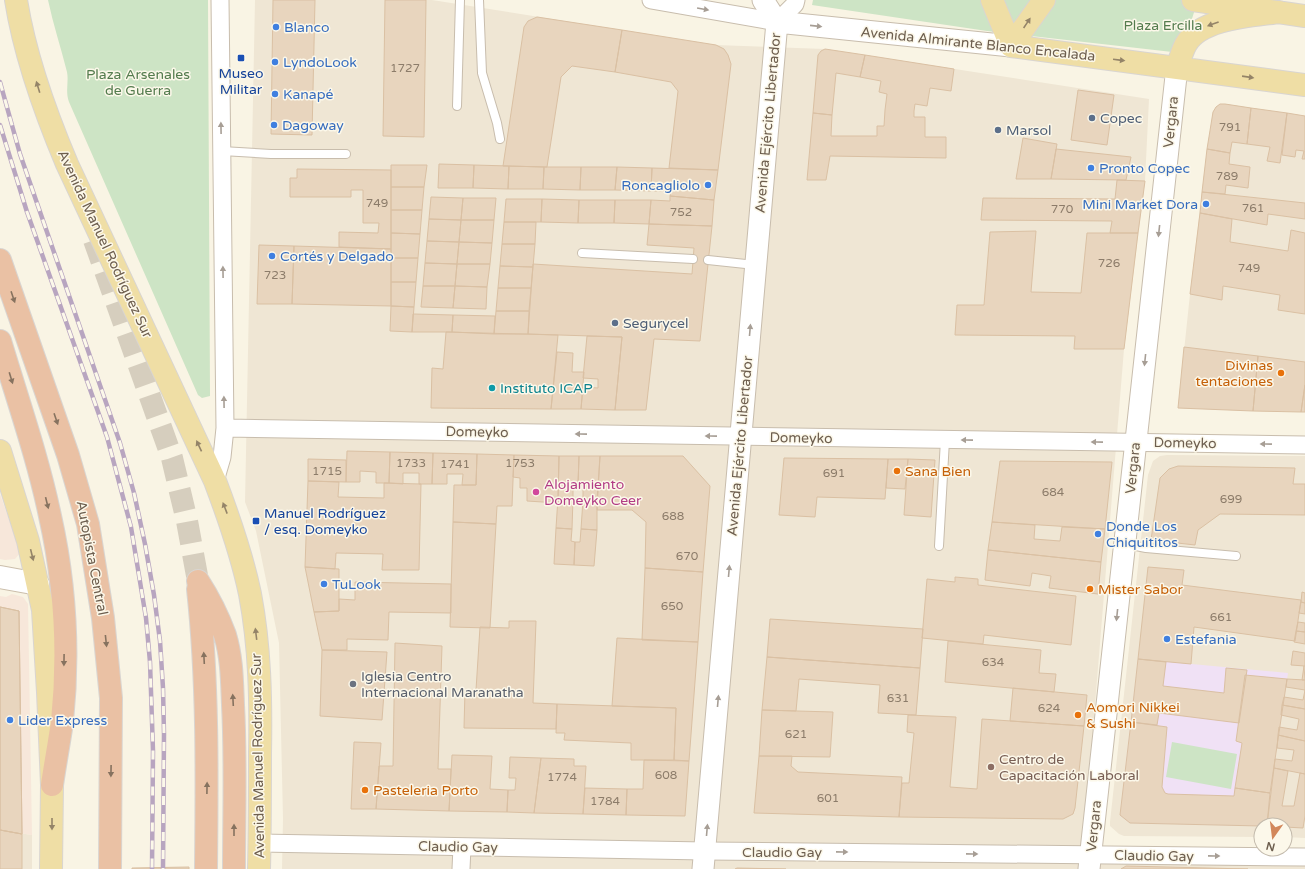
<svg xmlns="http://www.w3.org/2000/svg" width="1305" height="869" font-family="'Varela Round',sans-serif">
  <rect width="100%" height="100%" fill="#f9f4e4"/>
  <path fill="#efe6d4" d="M255,0H432L716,45L825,49L1149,99L1145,181L1124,349L1082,864L1305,865V869H282L283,819L279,643L256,531L245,502Z
    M1220,104H1225L1305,116V412L1178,408L1190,294L1207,149L1213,112L1216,107Z
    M1167,455L1305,456V838L1285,837V825H1261V837L1124,836L1119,834L1110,826V822L1148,475L1153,461L1160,456Z
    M0,830L32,835V869H0Z"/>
  <path fill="#f7e7da" d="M0,494L19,548L20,553L15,559L5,560L0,559Z
    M12,594L23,597L28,604L32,835L0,830V596L6,597Z"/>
  <path fill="#f0e1f5" d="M1138,659L1288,673L1270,793L1267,825H1261V826L1130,823L1120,815Z"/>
  <path fill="#cde4c5" d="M48,0H208L210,396L202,398L198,395L69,102C65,91 69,82 67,72C61,48 53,24 48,0Z
    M813,0H1198L1181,53L987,31L812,5Z
    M1172,742L1237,754L1231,789L1166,777Z"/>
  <path fill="#e8d5be" stroke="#dac0a3" d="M273,0H315L312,135L271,134Z
    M385,0H426L424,137L383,136Z
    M537,17L622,30L615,72L572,66L561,77L547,167L503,166L524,27L528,21Z
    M622,30L716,45L724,49L728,55L731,64L718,170L669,168L678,91L671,82L615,72Z
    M825,49L865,55L860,77L836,73L832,115L813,113L818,55L821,51Z
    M865,55L954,69L951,91L930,88L927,106L915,104L914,111V117H925V137H946V158L830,156L826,180H807L813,113L832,115L831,136H877V126H884L885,110L887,94L879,92L881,81L860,77Z
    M1078,90L1114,95L1107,145L1071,140Z
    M1220,104H1225L1251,108L1247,144L1232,142L1230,153L1207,149L1213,112L1216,107Z
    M1251,108L1287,113L1280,163L1267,161L1270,147L1247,144Z
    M1287,113L1305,116V159H1302L1304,151L1296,150L1295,157L1282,155Z
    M1023,138L1057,144L1051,179H1016Z
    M1056,149L1131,157L1126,180L1051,179Z
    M1207,149L1230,153L1229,164L1250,167L1248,188L1226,185L1225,194L1202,192Z
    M439,164L474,165L473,188H438Z
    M391,165H427L424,187H391Z
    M474,165L509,166L508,189L473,188Z
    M509,166L544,167L543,189H508Z
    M544,167H581L580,190L543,189Z
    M581,167H617L615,190H580Z
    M617,167L652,168L651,191L615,190Z
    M652,168L718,170L714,200L670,196L671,191H651Z
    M297,169L391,170V249L339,247V232L378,233L379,223H363V190H351V197H290V178H297Z
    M1117,180L1145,181L1138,233H1110L1112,221L981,220L983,198L1115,199Z
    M391,187H424L422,210H391Z
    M1202,192L1305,203V219L1268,214L1267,225L1200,213Z
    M670,196L714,200L712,226L649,224L651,200L670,201Z
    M431,197L463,198L461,220L429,219Z
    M463,198H496L494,220H461Z
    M506,199H542L541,222H504Z
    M542,199L579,200L578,223L541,222Z
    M579,200H615L614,223H578Z
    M615,200H651L649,224L614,223Z
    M391,210H422L420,234L391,233Z
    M1200,213L1232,219L1230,242L1288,251L1291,230L1305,233V314L1278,310L1280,295L1223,286L1222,300L1190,294Z
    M429,219L461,220L459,242L427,241Z
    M461,220H494L492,243L459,242Z
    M504,222H536L535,244H502Z
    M649,224L712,226L700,341L654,339L646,410H615L622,337L528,334L533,264L692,274L694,248L647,245Z
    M1036,231L1031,292L1081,293L1087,233H1138L1124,349H1074L1075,336L955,335L957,305H984L990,232Z
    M391,233L420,234L418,258H391Z
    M427,241L459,242L457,264L425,263Z
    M459,242L492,243L490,264H457Z
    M502,244H535L533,267L500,266Z
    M259,245L294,246L292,304H257Z
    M294,246L391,249V306L292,304Z
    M391,258H418L416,282H391Z
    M425,263L457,264L455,286H423Z
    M457,264H490L487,287L455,286Z
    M500,266L533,267L531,288H498Z
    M391,282H416L414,307L391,306Z
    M423,286H455L453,308L421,307Z
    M455,286L487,287L486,309L453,308Z
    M498,288H531L529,311H496Z
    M391,306L414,307L412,332L390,331Z
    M496,311H529L528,334H494Z
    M413,314L453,315L452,332H412Z
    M453,315L495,316L494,334L452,332Z
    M446,332L558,335L551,409L431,408L432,368L443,369Z
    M587,336L622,337L615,410L581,409L583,387L598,388V379L583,378Z
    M1184,347L1258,356L1253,411L1178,408Z
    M557,352L573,353L572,372H584L581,409H551Z
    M1258,356L1305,362V384L1301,412L1253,411Z
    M1305,385V412H1301Z
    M347,451L390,452L389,483H376V472L360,471V482H346Z
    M390,452L433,453L432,484H419V473H403V484L389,483Z
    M433,453L477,454L476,485H462L463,474H447V484H432Z
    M477,454L514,455L512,506H497L496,524L453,522L454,485H476Z
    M514,455L559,456L558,503L527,501V488H520V478L513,477Z
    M559,456H579L578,485H573V499L558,498Z
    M579,456H600L597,500H583V485H578Z
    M600,456H683L710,486L703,572L645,568L646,522L632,510H597Z
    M784,458L888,459L885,499L817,497L815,517L779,515Z
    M308,459L346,460V482L308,481Z
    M888,459H908L905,489L886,488Z
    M908,459L935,460L931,517L904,515Z
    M1000,461L1112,462L1105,529L992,522Z
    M1178,466L1295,468L1293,484H1305V515L1220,514L1198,530L1195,545L1151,540L1160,478L1169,469Z
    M308,481L339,482L338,497L384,498V483L421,484L419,570H382L383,554L336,553L335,569L305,567Z
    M558,498L573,499L572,529L556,528Z
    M583,500H597V530L581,529Z
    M453,522L496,524L490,628L450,627Z
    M992,522L1035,525L1034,539L1060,541L1062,527L1105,529L1101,562L988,550Z
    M556,528L572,529L571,541L575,542L574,565L554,564Z
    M581,529L597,530L594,566L574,565L575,542H580Z
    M988,550L1101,562L1098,594L1049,588L1051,576L1032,573L1030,586L985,580Z
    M305,567L339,569V611L314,612Z
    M1148,567L1184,570L1182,585L1301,600L1295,641L1194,627L1191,664L1138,659Z
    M645,568L703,572L698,642L642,640Z
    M955,577L978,579V585L1076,596L1071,645L984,635L983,644L922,638L927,579L955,582Z
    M355,582L451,584V613L389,612L388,640L347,639V650H322L314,612L339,611V599L355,600Z
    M1302,592L1305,593V603L1301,602Z
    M1301,602L1305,603V614L1299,613Z
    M0,607L19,611L22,834L0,830Z
    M0,607L19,611L22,834L0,830Z
    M770,619L923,629L920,668L767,657Z
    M509,621H536L533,703L557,704L556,729L464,728L465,690H476L480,627L509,628Z
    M1298,622L1305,623V632L1296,631Z
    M1296,631L1305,632V644L1294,642Z
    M617,638L698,642L689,761L674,760L676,708L612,706Z
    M948,641L1041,650L1039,673L1056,674L1054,692L945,682Z
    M395,643L442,646L438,769H451L449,811L376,809L379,766H393Z
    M322,650L387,652L382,720L320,716Z
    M1293,651L1305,653V666L1291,665Z
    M767,657L920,668L916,715L878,713L880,685L799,679L796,711L762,710Z
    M1138,659L1166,662L1163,686L1224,693L1226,668L1247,670L1239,723L1159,713L1157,725L1131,722Z
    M1304,666L1305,680H1302Z
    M1245,675L1287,679L1270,793L1235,788L1242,743L1236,741Z
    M1287,679L1305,680V709L1282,705L1284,697L1303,700L1305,690L1286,687Z
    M1013,688L1087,695L1084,726L1010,721Z
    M557,704L676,708L674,760H631V743L564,740L565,733H556Z
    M1282,705L1305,709V741L1278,735L1279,727L1297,730L1299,719L1281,715Z
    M762,710L833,712L830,757L759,756Z
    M908,715L956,717L950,787L977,789L982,719L1084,726L1075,808L1073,814L1063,819L899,817L902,783H909L914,733L907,732Z
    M1131,722L1167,727L1162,787L1165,793L1168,794L1234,796L1235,788L1270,793L1267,825H1261V826L1130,823L1120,815Z
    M1278,735L1305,741V774L1274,768L1275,759L1292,761L1294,750L1277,748Z
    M354,742L381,743L376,809H351Z
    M452,755L492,756L490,789L508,790L507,812L449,811Z
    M759,756H792L791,766L798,772L902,777L899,817L754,813Z
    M510,757L541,758L534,813L507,812L508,790H515L516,778H509Z
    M541,758L574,759V766H586L583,814L534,813Z
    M644,760L689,761L685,816L626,815L627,789H643Z
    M1274,768L1288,771L1282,806H1294L1300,773L1305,774V816L1303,828L1285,827V825H1267Z
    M585,788L627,789L626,815L583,814Z
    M0,830L22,834V869H0Z
    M1126,866L1248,869H1121Z
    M189,867V869H132V868Z
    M737,868L786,869H735Z"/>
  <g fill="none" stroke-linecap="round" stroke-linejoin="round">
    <path stroke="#d6cebe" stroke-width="22" stroke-dasharray="22 11" stroke-linecap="butt" d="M94,240L172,458L187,521L198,581"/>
    <defs>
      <path id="service" d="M479,0L482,73L497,123L500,139
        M457,106L460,0
        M222,151L271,154H346
        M582,253L693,259
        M708,260L755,265
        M1126,544L1146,548L1236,556
        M939,546L945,440"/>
      <path id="minor" d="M651,0L777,22L795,4L796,0
        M225,428L1305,445
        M215,481L222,457L225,428L220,0
        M260,843L705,851L1305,857
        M461,869L462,847"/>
      <path id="tertiary" d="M763,0L777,22
        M777,22L1011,46
        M703,869L777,22
        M1089,869L1177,67"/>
      <path id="secondary" d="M0,577L38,584"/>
      <path id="primary" d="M16,0C25,57 45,112 67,164L215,481C229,518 242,555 250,594C260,647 261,700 260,754C260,792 260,831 259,869
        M992,0L1011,46
        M1193,0L1305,16
        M1011,46L1305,85
        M1011,46L1044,0
        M1177,67C1180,60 1182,51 1186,44C1201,18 1251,16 1279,12
        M0,451L28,541L43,610L48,692L52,785L51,869"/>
      <path id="motorway" d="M0,260L68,455L88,524L103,618L111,698L110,869
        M0,341C17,398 38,458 50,516C65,583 69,654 62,722C59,743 55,764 52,785
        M198,581C209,598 218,616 225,635C232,658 232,681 233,705C236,759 234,814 234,869
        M198,589C208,682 207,775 206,869"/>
    </defs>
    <use href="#service" stroke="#c8bdad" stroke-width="10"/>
    <use href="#minor" stroke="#c8bdad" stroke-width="19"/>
    <use href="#tertiary" stroke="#c8bdad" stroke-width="23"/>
    <use href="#secondary" stroke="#cbbeab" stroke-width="24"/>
    <use href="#primary" stroke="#d9d5d1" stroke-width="24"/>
    <use href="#motorway" stroke="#d9d5d1" stroke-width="24"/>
    <use href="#service" stroke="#fff" stroke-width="8"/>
    <use href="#minor" stroke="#fff" stroke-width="17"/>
    <use href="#tertiary" stroke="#fff" stroke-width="21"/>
    <use href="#secondary" stroke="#fff" stroke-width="22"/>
    <use href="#primary" stroke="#efdea5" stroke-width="22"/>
    <use href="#motorway" stroke="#eac1a4" stroke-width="22"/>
    <defs>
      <path id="rail" d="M0,82L20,154L120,443L134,493L145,544L154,595L160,641L163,688L164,734L163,869
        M0,125L27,212L107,437L131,527L146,618L150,662L153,751L152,869"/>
    </defs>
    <use href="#rail" stroke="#b8a5c0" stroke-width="4.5"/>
    <use href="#rail" stroke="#fcf8ea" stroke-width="3" stroke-dasharray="9" stroke-linecap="butt"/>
  </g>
  <defs><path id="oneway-solid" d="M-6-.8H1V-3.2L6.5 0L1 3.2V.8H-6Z"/></defs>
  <g fill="#a79e95">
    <use href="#oneway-solid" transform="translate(703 9) rotate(10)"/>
    <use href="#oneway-solid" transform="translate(816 26) rotate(6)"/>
    <use href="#oneway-solid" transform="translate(221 128) rotate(-91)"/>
    <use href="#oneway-solid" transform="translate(1159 231) rotate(96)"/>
    <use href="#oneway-solid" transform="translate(223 272) rotate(-91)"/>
    <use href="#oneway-solid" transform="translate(750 330) rotate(-85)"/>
    <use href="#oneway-solid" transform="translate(1145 360) rotate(96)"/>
    <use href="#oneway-solid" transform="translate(224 402) rotate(-91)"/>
    <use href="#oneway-solid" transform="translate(581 434) rotate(-179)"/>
    <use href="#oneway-solid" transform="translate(711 436) rotate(-179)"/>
    <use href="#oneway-solid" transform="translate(967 440) rotate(-179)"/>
    <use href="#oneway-solid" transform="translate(1097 442) rotate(-179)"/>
    <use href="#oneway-solid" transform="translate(1266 444) rotate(-179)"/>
    <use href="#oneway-solid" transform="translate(729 571) rotate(-85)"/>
    <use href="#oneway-solid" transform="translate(1117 615) rotate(96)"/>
    <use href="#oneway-solid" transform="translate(718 701) rotate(-85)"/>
    <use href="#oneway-solid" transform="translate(707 830) rotate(-85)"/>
    <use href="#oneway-solid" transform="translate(842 852) rotate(1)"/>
    <use href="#oneway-solid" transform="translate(972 854) rotate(1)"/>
    <use href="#oneway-solid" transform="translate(1214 856) rotate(1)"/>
  </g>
  <g fill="#948468">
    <use href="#oneway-solid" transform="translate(1027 23) rotate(-56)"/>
    <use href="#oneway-solid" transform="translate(1213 24) rotate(160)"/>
    <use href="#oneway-solid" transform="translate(1119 60) rotate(7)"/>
    <use href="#oneway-solid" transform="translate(1248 77) rotate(8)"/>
    <use href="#oneway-solid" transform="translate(38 87) rotate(-107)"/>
    <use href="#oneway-solid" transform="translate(199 446) rotate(-115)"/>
    <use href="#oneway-solid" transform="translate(225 508) rotate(-111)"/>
    <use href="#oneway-solid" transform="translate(32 555) rotate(76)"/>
    <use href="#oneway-solid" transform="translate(256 634) rotate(-97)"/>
    <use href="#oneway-solid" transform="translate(52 824) rotate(90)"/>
  </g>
  <g fill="#86725f">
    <use href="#oneway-solid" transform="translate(13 297) rotate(71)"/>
    <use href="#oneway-solid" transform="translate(11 378) rotate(73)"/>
    <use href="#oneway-solid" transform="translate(56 419) rotate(71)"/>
    <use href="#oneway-solid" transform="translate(47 503) rotate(76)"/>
    <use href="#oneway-solid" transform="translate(106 641) rotate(84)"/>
    <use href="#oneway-solid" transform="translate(204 658) rotate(-93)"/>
    <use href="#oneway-solid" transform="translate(64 660) rotate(91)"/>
    <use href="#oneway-solid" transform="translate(233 700) rotate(-93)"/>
    <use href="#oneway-solid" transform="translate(111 771) rotate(91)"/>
    <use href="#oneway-solid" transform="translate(207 788) rotate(-89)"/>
    <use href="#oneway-solid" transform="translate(234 830) rotate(-90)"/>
  </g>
  <g fill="#3f7fe0" stroke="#fcf8ea" stroke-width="1.5">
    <circle cx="276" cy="27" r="4"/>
    <circle cx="275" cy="62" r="4"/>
    <circle cx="275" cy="94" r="4"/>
    <circle cx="274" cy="125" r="4"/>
    <circle cx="1091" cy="168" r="4"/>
    <circle cx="708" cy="185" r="4"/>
    <circle cx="1206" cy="204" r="4"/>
    <circle cx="272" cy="256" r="4"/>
    <circle cx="1098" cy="534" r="4"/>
    <circle cx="324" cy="584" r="4"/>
    <circle cx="1167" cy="639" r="4"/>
    <circle cx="10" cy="720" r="4"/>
  </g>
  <g fill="#1a4fb4" stroke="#fcf8ea" stroke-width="1.5">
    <rect x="237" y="54" width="8" height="8" rx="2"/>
    <rect x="252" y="517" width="8" height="8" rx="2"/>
  </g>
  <g fill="#5c6f8a" stroke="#fcf8ea" stroke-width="1.5">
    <circle cx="1092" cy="118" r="4"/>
    <circle cx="998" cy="130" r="4"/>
    <circle cx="615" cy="323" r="4"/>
  </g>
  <g fill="#e8710a" stroke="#fcf8ea" stroke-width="1.5">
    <circle cx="1281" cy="373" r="4"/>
    <circle cx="897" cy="471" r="4"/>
    <circle cx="1090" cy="589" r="4"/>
    <circle cx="1078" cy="715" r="4"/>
    <circle cx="365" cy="790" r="4"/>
  </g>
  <circle fill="#0f9aa8" stroke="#fcf8ea" stroke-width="1.5" cx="492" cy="388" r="4"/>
  <circle fill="#d1479c" stroke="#fcf8ea" stroke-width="1.5" cx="536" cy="492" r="4"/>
  <circle fill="#6b7280" stroke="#fcf8ea" stroke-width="1.5" cx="353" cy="684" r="4"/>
  <circle fill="#8d6e63" stroke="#fcf8ea" stroke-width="1.5" cx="991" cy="767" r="4"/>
  <g text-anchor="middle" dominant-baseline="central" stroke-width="3" stroke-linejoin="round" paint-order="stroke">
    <g font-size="12" fill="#8c7c6a">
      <text x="405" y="68">1727</text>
      <text x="1230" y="127">791</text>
      <text x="1227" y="176">789</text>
      <text x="377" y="203">749</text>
      <text x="1253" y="208">761</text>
      <text x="1062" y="209">770</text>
      <text x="681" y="212">752</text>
      <text x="1109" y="263">726</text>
      <text x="1249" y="268">749</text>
      <text x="275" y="275">723</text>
      <text x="411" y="463">1733</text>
      <text x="520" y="463">1753</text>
      <text x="455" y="464">1741</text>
      <text x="327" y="471">1715</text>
      <text x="834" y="473">691</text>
      <text x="1053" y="492">684</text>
      <text x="1231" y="499">699</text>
      <text x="673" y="516">688</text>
      <text x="687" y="556">670</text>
      <text x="672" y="606">650</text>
      <text x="1221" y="617">661</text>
      <text x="993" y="662">634</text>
      <text x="898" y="698">631</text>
      <text x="1049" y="708">624</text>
      <text x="796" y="734">621</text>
      <text x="666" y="775">608</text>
      <text x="562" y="777">1774</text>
      <text x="828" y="798">601</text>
      <text x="605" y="801">1784</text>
    </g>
    <g font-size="14" fill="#547c4e" stroke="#fcf8ea">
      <text x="1163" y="25">Plaza Ercilla</text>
      <text x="138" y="74">Plaza Arsenales<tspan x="138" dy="16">de Guerra</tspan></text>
    </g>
    <g font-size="14" fill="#366cbe" stroke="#fcf8ea" text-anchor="start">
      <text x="284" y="27">Blanco</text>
      <text x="283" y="62">LyndoLook</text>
      <text x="283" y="94">Kanapé</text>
      <text x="282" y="125">Dagoway</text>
      <text x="1099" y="168">Pronto Copec</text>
      <text x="700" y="185" text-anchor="end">Roncagliolo</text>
      <text x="1198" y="204" text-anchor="end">Mini Market Dora</text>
      <text x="280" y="256">Cortés y Delgado</text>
      <text x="1106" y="526">Donde Los<tspan x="1106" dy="16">Chiquititos</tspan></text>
      <text x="332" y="584">TuLook</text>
      <text x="1175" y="639">Estefania</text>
      <text x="18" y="720">Lider Express</text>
    </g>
    <g font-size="14" fill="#6d5e4e" stroke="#fcf8ea">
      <text transform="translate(978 44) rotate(6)">Avenida Almirante Blanco Encalada</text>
      <text transform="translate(1171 122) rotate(-84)">Vergara</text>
      <text transform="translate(768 123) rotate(-85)">Avenida Ejército Libertador</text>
      <text transform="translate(105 244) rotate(65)">Avenida Manuel Rodríguez Sur</text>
      <text transform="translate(477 432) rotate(1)">Domeyko</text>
      <text transform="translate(801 438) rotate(1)">Domeyko</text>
      <text transform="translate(1185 443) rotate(1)">Domeyko</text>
      <text transform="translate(740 446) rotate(-85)">Avenida Ejército Libertador</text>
      <text transform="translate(1133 468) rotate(-84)">Vergara</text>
      <text transform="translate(92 558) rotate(79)">Autopista Central</text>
      <text transform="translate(258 756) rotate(-91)">Avenida Manuel Rodríguez Sur</text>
      <text transform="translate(1094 826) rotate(-84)">Vergara</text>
      <text transform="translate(458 847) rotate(1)">Claudio Gay</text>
      <text x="782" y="852">Claudio Gay</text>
      <text transform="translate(1154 856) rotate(1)">Claudio Gay</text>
    </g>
    <g font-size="14" fill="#164399" stroke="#fcf8ea">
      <text x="241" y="73">Museo<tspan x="241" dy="16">Militar</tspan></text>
      <text x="264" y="513" text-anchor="start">Manuel Rodríguez<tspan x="264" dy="16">/ esq. Domeyko</tspan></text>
    </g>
    <g font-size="14" fill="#4e5e75" stroke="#fcf8ea" text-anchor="start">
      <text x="1100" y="118">Copec</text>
      <text x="1006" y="130">Marsol</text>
      <text x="623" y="323">Segurycel</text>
    </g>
    <g font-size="14" fill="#c56008" stroke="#fcf8ea" text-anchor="start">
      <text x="1273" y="365" text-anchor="end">Divinas<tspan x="1273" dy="16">tentaciones</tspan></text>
      <text x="905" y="471">Sana Bien</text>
      <text x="1098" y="589">Mister Sabor</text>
      <text x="1086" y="707">Aomori Nikkei<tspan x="1086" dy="16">&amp; Sushi</tspan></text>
      <text x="373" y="790">Pasteleria Porto</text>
    </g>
    <g font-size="14" fill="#0d838f" stroke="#fcf8ea" text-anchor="start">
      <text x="500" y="388">Instituto ICAP</text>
    </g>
    <g font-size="14" fill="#b23c85" stroke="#fcf8ea" text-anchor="start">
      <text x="544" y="484">Alojamiento<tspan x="544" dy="16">Domeyko Ceer</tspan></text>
    </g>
    <g font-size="14" fill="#5b616d" stroke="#fcf8ea" text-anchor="start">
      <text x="361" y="676">Iglesia Centro<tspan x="361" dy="16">Internacional Maranatha</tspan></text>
    </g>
    <g font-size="14" fill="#785e54" stroke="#fcf8ea" text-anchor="start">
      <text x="999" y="759">Centro de<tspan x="999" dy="16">Capacitación Laboral</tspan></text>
    </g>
  </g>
  <g transform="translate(1273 837) rotate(194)"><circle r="19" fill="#fcf8ea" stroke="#c3baac"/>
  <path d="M0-3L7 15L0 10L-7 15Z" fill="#d2875a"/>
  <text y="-6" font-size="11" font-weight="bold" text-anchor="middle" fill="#6d5e4e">N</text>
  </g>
</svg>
